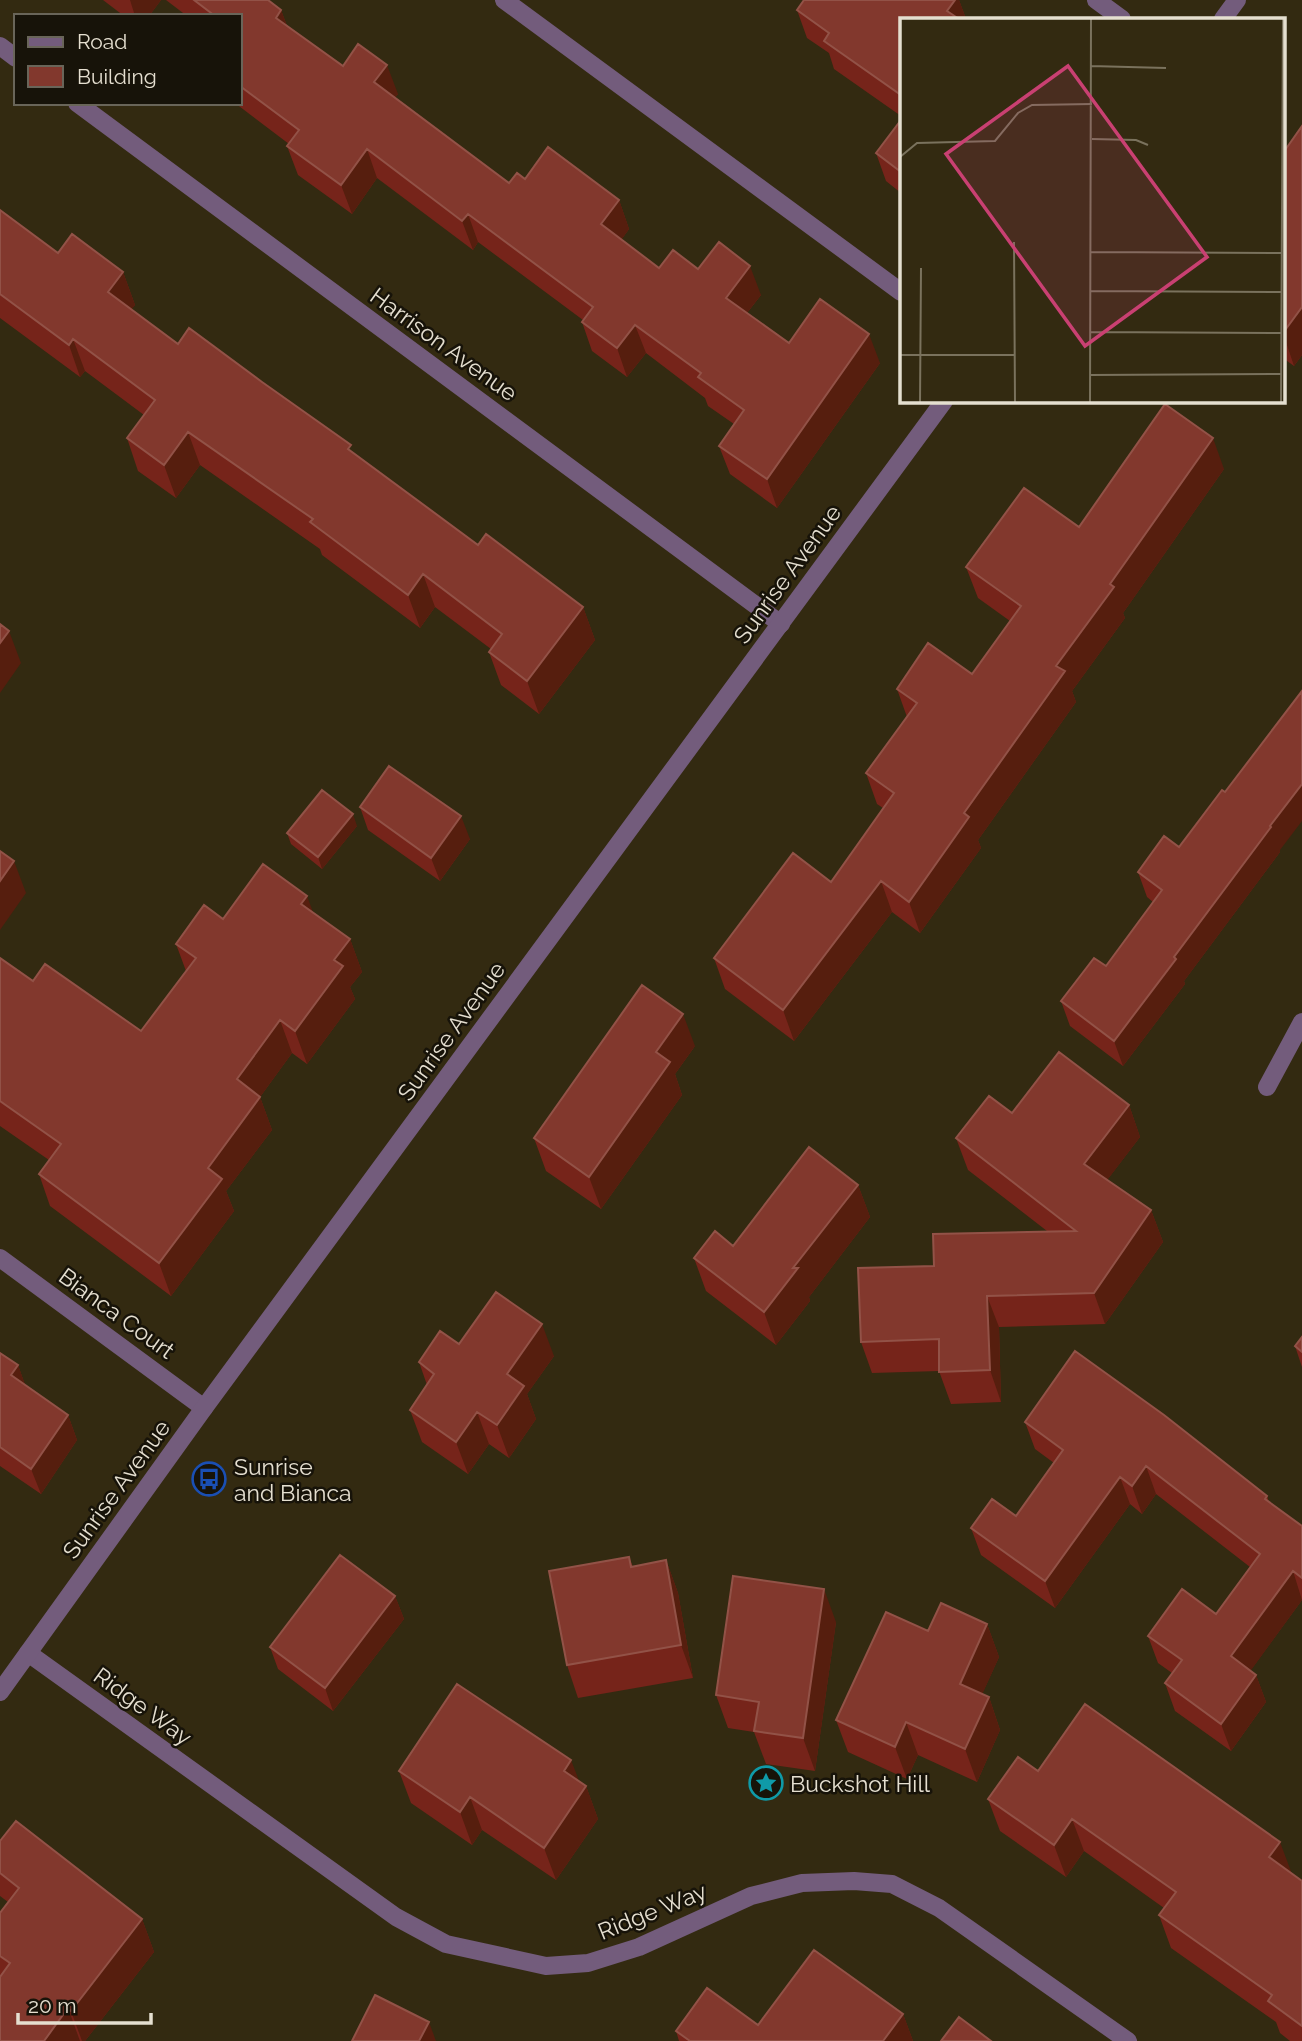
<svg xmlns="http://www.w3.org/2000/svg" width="1302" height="2041" font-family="Raleway,sans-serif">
  <rect width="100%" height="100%" fill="#332a11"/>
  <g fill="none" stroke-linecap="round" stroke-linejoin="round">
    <path stroke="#735c7c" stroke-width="18" d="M504,0L901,292"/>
    <path stroke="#735c7c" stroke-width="18" d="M1096,0L1122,19
      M0,46L16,58
      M77,103L781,624
      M1267,1087L1302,1022
      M0,1258L204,1408
      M28,1653L396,1917L446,1944L546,1966L588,1963L639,1947L751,1896L802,1883L854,1881L892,1884L939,1908L1128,2041"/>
    <path stroke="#735c7c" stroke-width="18" d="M1223,19L1237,0
      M0,1692L204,1408L944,401"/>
  </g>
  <path fill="#76241a" d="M103,0H161L149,16H124Z
    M166,0H268L281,10L287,26L343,66L398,94L395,97L509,183L525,179L619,200L629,229L621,240L659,268L698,269L761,295L747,313L789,343L880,363L777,508L730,474L719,446L734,424L708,406L705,398L646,353L627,377L592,351L582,322L583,320L478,242L473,250L377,178L352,214L298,175L287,146L289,144L235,103H240V16H187Z
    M959,0L966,19H901V116L834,69L829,53L807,38L797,10Z
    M901,120V193L886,181L876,153Z
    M1302,126V355L1294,366L1283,358V153Z
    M0,210L58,253L123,272L135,305L131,309L178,344L354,453L478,545L583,607L595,640L539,714L501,685L489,652L491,649L435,607L420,628L322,555L320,549L200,465L176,498L138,471L127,438L144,415L85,371L80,377L0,318Z
    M1224,469L1123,613L1125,618L1072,691L1076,702L978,840L981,848L920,933L892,912L794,1041L725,989L714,958L831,882L883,808L877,804L866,773L907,717L897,689L972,674L1010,621L978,598L966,567L1079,527Z
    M1225,792L1280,852L1184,981L1185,984L1123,1066L1070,1026L1061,1001L1106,966L1153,902L1147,897L1138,872L1179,847Z
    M360,807L470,839L440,881L368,830Z
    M357,826L322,869L291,844L287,833Z
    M313,913L350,939L362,972L350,987L355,999L307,1064L292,1053L260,1097L272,1130L226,1191L234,1211L171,1296L50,1206L39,1174L49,1160L0,1126V958L33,981L141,1031L186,971L176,944L223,919Z
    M695,1046L675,1074L682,1095L601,1209L546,1171L534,1138Z
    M1129,1105L1140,1137L1107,1180L1151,1210L1163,1242L1105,1324L999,1327L1001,1402L951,1404L939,1371L872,1373L861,1342L934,1266L1047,1231L968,1170L956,1138L1012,1113Z
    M858,1185L870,1217L809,1297L810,1301L776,1345L706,1291L694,1258L733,1246Z
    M1302,1337V1367L1295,1346Z
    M459,1344L554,1356L527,1394L536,1419L509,1458L489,1444L468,1474L422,1442L410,1410L427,1385L419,1362Z
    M0,1353L18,1365L25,1385L68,1415L77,1440L41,1494L0,1466Z
    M1025,1422L1267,1496L1269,1502L1302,1526V1600L1250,1671L1256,1675L1266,1702L1231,1751L1175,1711L1165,1683L1172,1673L1158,1663L1148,1636L1216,1614L1250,1567L1156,1494L1142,1514L1130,1504L1055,1608L981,1555L971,1528L1016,1516L1054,1463L1035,1449Z
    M629,1557L633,1567L666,1560L678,1593L693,1678L578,1698L567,1665Z
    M395,1596L404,1619L333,1711L278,1669L270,1647Z
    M836,1622L815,1771L766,1764L754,1732L728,1728L716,1695Z
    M987,1624L999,1657L982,1694L989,1697L1000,1730L977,1782L918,1755L907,1779L848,1752L836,1720L928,1631Z
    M399,1771L579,1781L586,1786L598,1819L556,1880L482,1830L472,1845L411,1803Z
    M1038,1771L1292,1874L1302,1881V2041H1290L1280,2033L1276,2022L1171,1948L1159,1915L1164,1908L1084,1851L1066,1877L1000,1831L988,1799Z
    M0,1841L142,1919L154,1952L85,2041H0V1913L8,1902L0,1896Z
    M903,2014L913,2041H679L676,2031Z"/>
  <path fill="#561e0e" d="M130,0H161L149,16H135Z
    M955,0H959L966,19H950L947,11Z
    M281,10L292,39L276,18Z
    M387,65L398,94L385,111L374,82Z
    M367,149L377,178L352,214L341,185Z
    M619,200L629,229L612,253L601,224Z
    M468,214L478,242L473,250L462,221Z
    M750,266L761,295L736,327L726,298Z
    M123,272L135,305L120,325L108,292Z
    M1302,307V355L1294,366L1283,333Z
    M635,325L646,353L627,377L617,348Z
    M869,334L880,363L777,508L767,479Z
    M73,339L85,371L80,377L69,345Z
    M188,432L200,465L176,498L164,465Z
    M1213,438L1224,469L1123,613L1125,618L1072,691L1076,702L978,840L981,848L920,933L909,902L1056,666L1110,584Z
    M423,574L435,607L420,628L408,595Z
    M583,607L595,640L539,714L527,681Z
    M9,631L21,663L0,693V643Z
    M1302,784V821L1280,850V852L1184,981L1185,984L1123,1066L1114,1041L1174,957Z
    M353,814L357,826L322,869L318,857Z
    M461,816L470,839L440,881L431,858Z
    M14,861L26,893L0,930V881Z
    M881,881L892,912L794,1041L783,1010Z
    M307,896L319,928L301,904Z
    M350,939L362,972L350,987L355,999L307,1064L295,1031L334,960Z
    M683,1014L695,1046L675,1074L682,1095L601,1209L589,1177L656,1052Z
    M280,1020L292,1053L249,1112L237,1079Z
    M260,1097L272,1130L226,1191L234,1211L171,1296L159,1263L208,1168Z
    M1129,1105L1140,1137L1095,1196L1084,1164Z
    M858,1185L870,1217L809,1297L810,1301L776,1345L764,1312L793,1268Z
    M1151,1210L1163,1242L1105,1324L1094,1293Z
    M987,1296L999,1327L1001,1402L990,1370Z
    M542,1324L554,1356L527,1394L536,1419L509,1458L497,1425L507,1374Z
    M18,1365L27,1390L11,1375Z
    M477,1412L489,1444L468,1474L456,1442Z
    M68,1415L77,1440L41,1494L31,1469Z
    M1146,1466L1156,1494L1142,1514L1132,1486Z
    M1120,1477L1130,1504L1055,1608L1045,1581Z
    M666,1560L678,1593L693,1678L681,1645Z
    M1293,1571L1302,1600L1241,1684L1231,1656Z
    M824,1589L836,1622L815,1771L803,1738Z
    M395,1596L404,1619L333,1711L325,1688Z
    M987,1624L999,1657L972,1717L960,1684Z
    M1256,1675L1266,1702L1231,1751L1221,1724Z
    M989,1697L1000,1730L977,1782L965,1749Z
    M906,1722L918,1755L907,1779L895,1747Z
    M571,1760L583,1791L586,1786L598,1819L556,1880L544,1848L564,1771Z
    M470,1797L482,1830L472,1845L460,1812Z
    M1072,1819L1084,1851L1066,1877L1054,1845Z
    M1280,1842L1292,1874L1269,1857Z
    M142,1919L154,1952L85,2041H82L71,2011Z
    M68,2008L80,2041H44Z
    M903,2014L913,2041H883Z
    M429,2022L436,2041H419Z"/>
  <path fill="#82382d" stroke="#925247" stroke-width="2" d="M194,0H268L281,10L276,18L343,66L358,44L387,65L374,82L509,183L517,173L525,179L548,147L619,200L601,224L659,268L673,250L698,269L719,242L750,266L726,298L789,343L820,299L869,334L767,479L719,446L744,410L698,377L701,373L635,325L617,348L582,322L593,307L468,214L462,221L367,149L341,185L287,146L299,130L240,86V16H215Z
    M804,0H955L947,11L959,19H901V95L824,41L829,33L797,10Z
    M901,120V172L876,153Z
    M1302,126V307L1283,333V153Z
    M0,210L58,253L72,234L123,272L108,292L178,344L189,328L262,382L351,445L348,449L478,545L486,534L583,607L527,681L489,652L502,634L423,574L408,595L310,522L313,519L188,432L164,465L127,438L155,400L73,339L69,345L0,294Z
    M1165,404L1213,438L1110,584L1114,587L1056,666L1065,671L964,813L969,817L909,902L881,881L783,1010L714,958L793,853L831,882L894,793L866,773L917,703L897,689L928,643L972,674L1021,606L966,567L1024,488L1079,527Z
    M0,624L9,631L0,643Z
    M1302,691V784L1270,826L1271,827L1174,957L1176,959L1114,1041L1061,1001L1094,958L1106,966L1162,890L1138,872L1164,836L1179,847L1222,790L1225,792Z
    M389,766L461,816L431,858L360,807Z
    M322,790L353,814L318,857L287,833Z
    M0,851L14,861L0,881Z
    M263,864L307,896L301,904L350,939L334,960L343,966L295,1031L280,1020L237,1079L260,1097L208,1168L222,1179L159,1263L39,1174L61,1144L0,1101V958L33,981L45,964L141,1031L196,958L176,944L204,905L223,919Z
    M642,985L683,1014L656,1052L670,1062L589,1177L534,1138Z
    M1059,1052L1129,1105L1084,1164L1151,1210L1094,1293L987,1296L990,1370L939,1372V1339L861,1342L858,1268L934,1266L933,1234L1076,1231L956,1138L989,1096L1012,1113Z
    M809,1147L858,1185L793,1268H798L764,1312L694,1258L715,1231L733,1246Z
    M496,1292L542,1324L507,1374L524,1386L497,1425L477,1412L456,1442L410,1410L434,1374L419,1362L440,1331L459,1344Z
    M1302,1337V1352L1295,1346Z
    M1075,1351L1164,1415L1267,1496L1265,1499L1302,1526V1578L1293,1571L1231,1656L1256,1675L1221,1724L1165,1683L1182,1660L1148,1636L1182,1589L1216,1614L1260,1554L1146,1466L1132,1486L1120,1477L1045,1581L971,1528L992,1499L1016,1516L1063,1450L1025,1422Z
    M0,1353L18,1365L11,1375L68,1415L31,1469L0,1447Z
    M340,1555L395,1596L325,1688L270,1647Z
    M629,1557L631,1567L666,1560L681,1645L567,1665L549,1571Z
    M733,1576L824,1589L803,1738L754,1731L759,1702L716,1695Z
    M941,1603L987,1624L960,1684L989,1697L965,1749L906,1722L895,1747L836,1720L886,1612L928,1631Z
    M457,1684L571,1760L564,1771L586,1786L544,1848L470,1797L460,1812L399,1771Z
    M1085,1704L1280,1842L1269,1857L1302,1881V2026L1268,2001L1272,1995L1159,1915L1176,1892L1072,1819L1054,1845L988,1799L1018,1757L1038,1771Z
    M16,1821L142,1919L71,2011L68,2008L44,2041H0V1977L10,1963L0,1956V1913L19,1888L0,1873V1841Z
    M814,1950L903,2014L883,2041H690L676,2031L707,1988L758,2025Z
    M375,1995L429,2022L419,2041H352Z
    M959,2017L991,2041H941Z"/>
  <defs>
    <symbol id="bus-ring" viewBox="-11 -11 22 22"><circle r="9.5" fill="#171309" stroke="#1a4fb4" stroke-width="1.5"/><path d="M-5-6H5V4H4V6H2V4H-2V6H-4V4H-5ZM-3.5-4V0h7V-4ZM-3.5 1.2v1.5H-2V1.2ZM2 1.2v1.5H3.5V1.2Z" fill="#1a4fb4"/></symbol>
    <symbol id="sight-ring" viewBox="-11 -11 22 22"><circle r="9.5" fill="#171309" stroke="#0f9aa8" stroke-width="1.5"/><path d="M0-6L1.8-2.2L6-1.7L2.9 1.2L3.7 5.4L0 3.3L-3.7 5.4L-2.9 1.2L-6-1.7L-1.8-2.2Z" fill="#0f9aa8"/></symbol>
  </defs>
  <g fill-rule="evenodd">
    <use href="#bus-ring" x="190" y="1460" width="38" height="38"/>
    <use href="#sight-ring" x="747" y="1764" width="38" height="38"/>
  </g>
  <g text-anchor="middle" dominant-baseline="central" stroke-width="5" stroke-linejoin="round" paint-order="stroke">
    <g font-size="23" fill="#e5dfd0" stroke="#171309">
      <text transform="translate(444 344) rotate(36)">Harrison Avenue</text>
      <text transform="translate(787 574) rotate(-54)">Sunrise Avenue</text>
      <text transform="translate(451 1031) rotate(-54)">Sunrise Avenue</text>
      <text transform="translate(117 1313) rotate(36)">Bianca Court</text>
      <text transform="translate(116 1489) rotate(-54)">Sunrise Avenue</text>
      <text transform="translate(143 1706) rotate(36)">Ridge Way</text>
      <text transform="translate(652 1911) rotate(-22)">Ridge Way</text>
    </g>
    <g font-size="23" fill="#e5dfd0" stroke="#171309" text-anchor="start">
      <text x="234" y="1466">Sunrise<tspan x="234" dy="26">and Bianca</tspan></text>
      <text x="790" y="1783">Buckshot Hill</text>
    </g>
  </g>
  <g transform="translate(900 18)">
    <rect width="385" height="385" fill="#332a11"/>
    <path fill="none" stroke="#7a725d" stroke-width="2" d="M191,48L266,50M192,121L236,122L248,127M0,139L17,125L95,123L118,95L132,87L192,86M114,224L115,385M191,234L382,235M191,273L382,274M191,314L382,315M0,337H115M190,357L381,356M20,385L21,250M190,385L191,0M381,385L383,0"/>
    <path fill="#c94072" fill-opacity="0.15" stroke="#c94072" stroke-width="3.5" d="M168,48L307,239L185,328L46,136Z"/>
    <rect width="385" height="385" fill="none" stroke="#e5dfd0" stroke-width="3.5"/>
  </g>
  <rect x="14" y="14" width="228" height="91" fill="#171309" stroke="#696559" stroke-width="2"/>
  <rect x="28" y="37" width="35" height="10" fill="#735c7c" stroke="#696559" stroke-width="2"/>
  <text x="77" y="49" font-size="21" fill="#e5dfd0">Road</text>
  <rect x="28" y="66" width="35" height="21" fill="#82382d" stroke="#696559" stroke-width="2"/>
  <text x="77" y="84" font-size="21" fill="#e5dfd0">Building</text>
  <path d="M18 2013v10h133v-10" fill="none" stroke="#e5dfd0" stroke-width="3.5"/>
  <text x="28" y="2013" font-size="21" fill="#e5dfd0" stroke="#171309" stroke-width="5" paint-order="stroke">20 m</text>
</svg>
